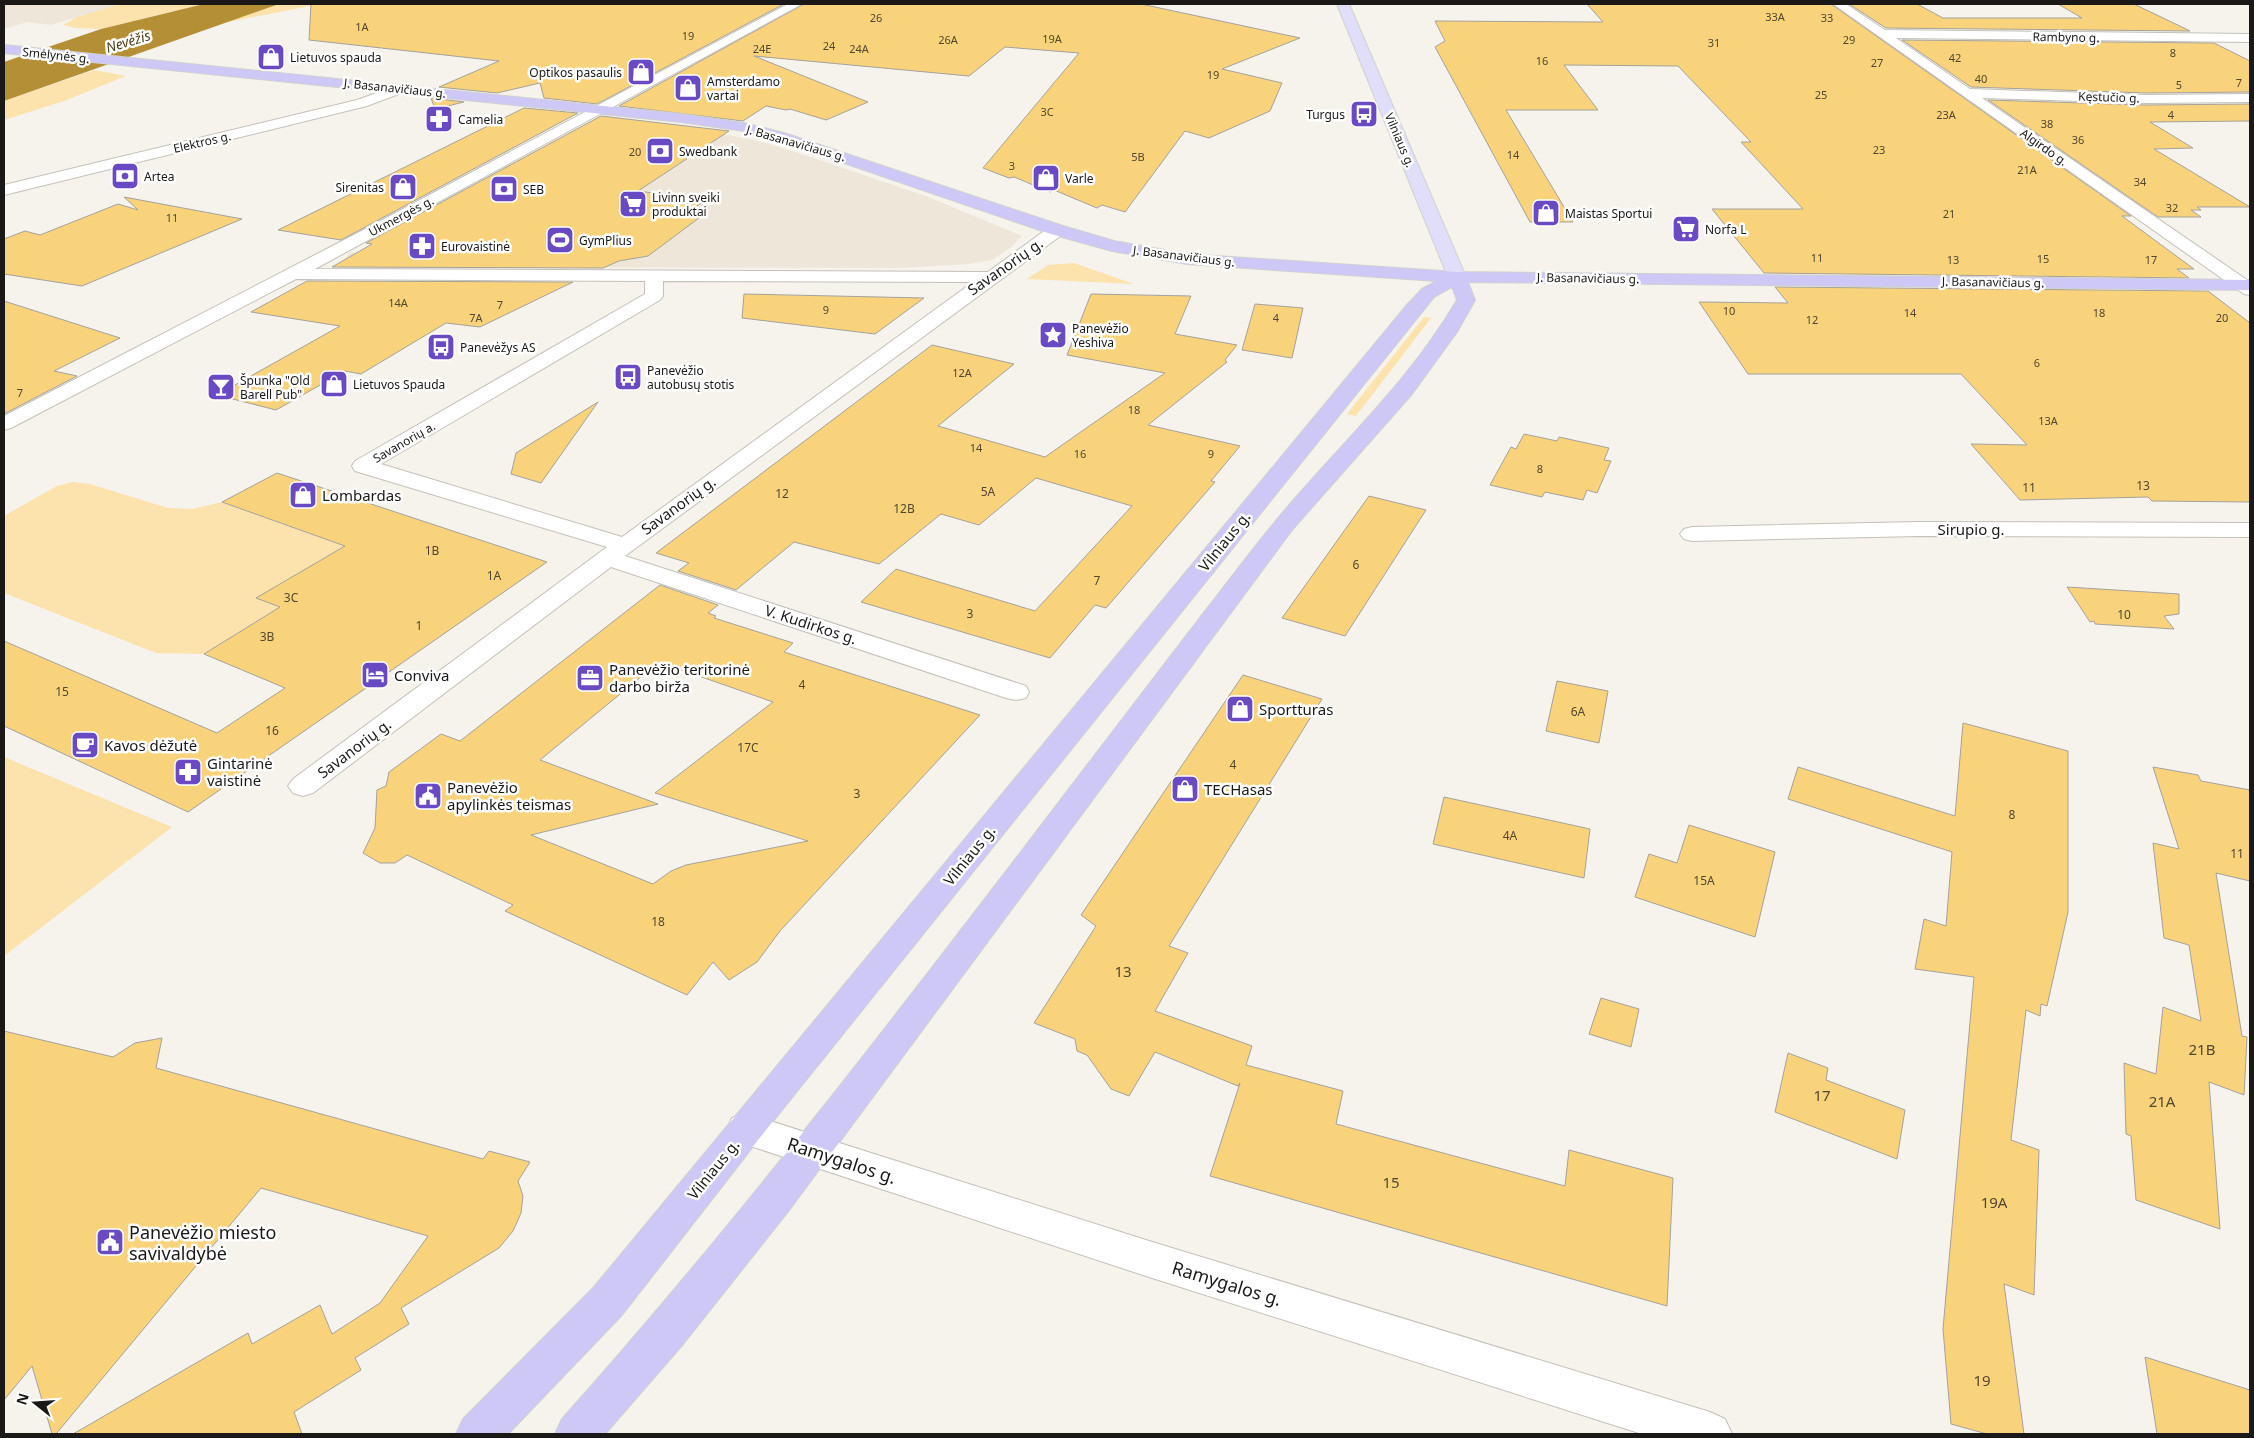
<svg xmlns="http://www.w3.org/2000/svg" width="2254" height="1438" font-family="'Noto Sans',sans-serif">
  <rect width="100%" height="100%" fill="#f6f3ec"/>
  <path fill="#eee7d9" d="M4,4H120L51,25L27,22L4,29Z
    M723,134L763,142L817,159L931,198L1022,236L1010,248L992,260L967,264L902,268L362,267L348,264L345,259L350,252L365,254Z"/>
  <path fill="#fce2ac" d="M120,4H320L223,23L174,11L101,29L76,28L63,25L77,17Z
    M94,70L126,76L64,101L4,120V101Z
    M1074,263L1134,284L1027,279L1048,265Z
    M1424,317L1431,318L1356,416L1347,414Z
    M73,482L90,484L168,508L193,509L222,502L362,552L257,598L296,614L273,628L256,622L204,654L156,653L4,593V516L57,486Z
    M4,757L172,827L4,956Z"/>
  <path fill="#b48f36" d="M204,4H279L4,101V62L101,29Z"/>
  <path fill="#f9d27c" stroke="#a5a29b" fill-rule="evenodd" d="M311,4H784L597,104L544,98L540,83L497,93L439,87L499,61L309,40Z
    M804,4H1141L1300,38L1222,69L1282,83L1270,111L1209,138L1185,131L1125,212L1102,205L1097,208L1054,190L1050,192L1014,177L1009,178L983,168L1079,53L1005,47L969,76L754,56L868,102L826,120L790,109L786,110L766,106L743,121L619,106Z
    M1587,4H1831L2131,216H2122L2194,269H2177L2189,278L1764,273L1712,209H1803L1741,142H1751L1678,66L1564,65L1598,110H1506L1573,222H1530L1435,47L1445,41L1435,21L1603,22Z
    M1849,4H1917L1943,18H2082L2058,4H2134L2190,31L1886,28Z
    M1902,40L2214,43L2250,61V92L2146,93L1971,87Z
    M431,98L464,102L435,109Z
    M1988,100L2146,105L2250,104V121L2150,122L2193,148L2154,149L2250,207H2197L2201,210H2191L2201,217H2158Z
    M524,108L578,113L341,240L278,230Z
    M601,116L729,131L638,191L706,200L682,216L699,218L648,256L619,261L603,268L332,267L372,244L366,243Z
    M124,197L242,219L82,286L4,274V239L25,231L40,235L118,204L138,210Z
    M307,281L573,282L480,327L446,323L361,374L345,371L276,410L217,395L340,326L251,312Z
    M1775,287L2208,291L2250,323V502L2152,501L2148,497L2020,500L1971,444L2027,445L1961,374H1748L1699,302L1788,303Z
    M744,294L924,298L875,334L742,318Z
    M1091,294L1191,296L1175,334L1237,345L1225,360L1227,362L1148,425L1240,446L1211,481L1215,482L1106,608L1095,605L1050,658L861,602L896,569L1035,611L1132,506L1036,478L979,525L941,514L879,564L794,542L736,590L678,571L689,563L656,553L932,345L1014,364L938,426L1045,457L1165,373L1067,355Z
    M4,301L120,338L54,371L77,376L4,414Z
    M1255,304L1303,308L1292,358L1242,350Z
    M598,402L541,483L511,474L516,453Z
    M1524,434L1557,441L1559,437L1609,448L1604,460L1611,461L1597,493L1587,490L1583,500L1545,492L1542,497L1490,485L1511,447L1516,449Z
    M277,473L547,562L188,812L4,726V641L217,733L285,688L204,654L280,607L256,598L345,546L222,502Z
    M1369,496L1426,510L1345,636L1282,618Z
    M660,585L718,605L708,613L716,616L714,618L793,643L784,652L980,715L780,931L757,962L729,980L713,962L687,995L505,911L513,905L407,855L395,863H380L363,853L375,828L377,790L386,786L389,772L441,734L460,741ZM659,662L773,702L655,793L808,841L686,865L671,871L653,884L531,835L658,804L540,760Z
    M2067,587L2179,594V614L2164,616L2174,629L2095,624L2094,621L2090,622Z
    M1243,675L1322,699L1169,946L1188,953L1155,1011L1252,1046L1246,1065L1343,1091L1336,1124L1565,1186L1569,1150L1673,1178L1667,1306L1210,1176L1240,1083L1238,1086L1155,1052L1129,1096L1111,1089L1087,1055L1077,1051L1075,1039L1034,1023L1096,926L1081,915Z
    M1557,681L1608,691L1599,743L1546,731Z
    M1963,723L2068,751V912L2047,1006L2041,1004L2040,1016L2026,1010L2011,1140L2039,1150L2034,1295L2004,1284L2024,1434H1987L1951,1424L1943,1329L1974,977L1915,969L1924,919L1946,926L1952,852L1788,799L1798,767L1955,816Z
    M2153,767L2198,775L2201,781L2250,790V881L2216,873L2242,1036L2247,1037L2244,1095L2209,1082L2220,1229L2136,1200L2131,1136L2126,1134L2124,1063L2156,1074L2163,1007L2201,1021L2189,945L2164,938L2153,843L2179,849Z
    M1444,797L1590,829L1584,878L1433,844Z
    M1689,825L1775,852L1755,937L1635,897L1649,854L1677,863Z
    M1601,998L1639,1009L1631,1047L1589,1034Z
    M4,1031L113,1057L135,1043L162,1038L156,1068L483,1159L489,1151L530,1162L518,1181L523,1196L521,1213L513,1231L499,1248L401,1308L409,1324L355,1358L361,1370L294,1412L302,1434H73L248,1333L252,1344L320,1305L332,1334L380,1303L428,1236L261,1188L56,1434H52L32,1366L4,1400Z
    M1788,1053L1828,1068L1826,1080L1905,1110L1897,1159L1775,1112Z
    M2145,1357L2250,1390V1434H2157Z"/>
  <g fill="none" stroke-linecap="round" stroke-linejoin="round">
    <defs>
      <path id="street" d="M788,4H802L315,269L988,272L1051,226H1063L1065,230L1063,234L625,556L1026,686L1029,692L1026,698L1016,700L1006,698L611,567L313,793L303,796L293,793L288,786L293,779L607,547L355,471L352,466L355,461L645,294V281L296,279L11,428L4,430V416L369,227ZM663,281L973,282L622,537L381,464L660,300L663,296Z
        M1833,4H1846L1885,30L2250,34V42L1896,38L1970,89L2146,95L2250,94V102L2146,103L1982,98L2250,282V295L2244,294Z
        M399,85L406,89L404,92L367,106L4,195V185L357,100Z
        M1919,522L2250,523V537L1919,536L1692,541L1684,539L1680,534L1684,529L1692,527Z"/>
      <path id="secondary" d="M745,1113L1149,1241L1710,1412L1725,1419L1732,1434H1642L1149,1277L732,1140L727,1129L732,1118Z"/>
      <path id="primary" d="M1337,4H1349L1466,277L1463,281H1451L1448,277Z"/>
      <path id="highway" d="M4,45L681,114L744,123L784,133L1063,226L1114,241L1187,254L1457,272L2250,280V290L1468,282L1475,300L1457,332L1412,394L1292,530L790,1209L684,1343L605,1434H555L562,1419C789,1165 991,889 1199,619C1232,577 1263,534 1298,495C1354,431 1414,374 1457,300L1452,287L1434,297L758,1140L622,1315L508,1434H456L463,1419L594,1287L1407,305L1422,289L1437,281L1187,264L1112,251L1051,234L774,139L744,131L681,122L4,53Z"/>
    </defs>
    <use href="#street" stroke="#c4c0ba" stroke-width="2"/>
    <use href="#secondary" stroke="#c4c0ba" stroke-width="2"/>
    <use href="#primary" stroke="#d1d1d1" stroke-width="2"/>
    <use href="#highway" stroke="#d1d1d1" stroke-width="2"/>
    <use href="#street" fill="#fff" fill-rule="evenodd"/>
    <use href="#secondary" fill="#fff" fill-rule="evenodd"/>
    <use href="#primary" fill="#e1defa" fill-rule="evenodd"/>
    <use href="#highway" fill="#cdc8f6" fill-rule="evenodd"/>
  </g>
  <defs>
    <symbol id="shop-square" viewBox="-11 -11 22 22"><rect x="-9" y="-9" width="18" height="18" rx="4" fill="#694ac2" stroke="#fff"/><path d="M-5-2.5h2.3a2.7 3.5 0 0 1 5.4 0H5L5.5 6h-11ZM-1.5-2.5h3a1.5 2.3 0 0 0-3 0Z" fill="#fff"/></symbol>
    <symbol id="bus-square" viewBox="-11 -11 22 22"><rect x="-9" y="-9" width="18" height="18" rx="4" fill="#694ac2" stroke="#fff"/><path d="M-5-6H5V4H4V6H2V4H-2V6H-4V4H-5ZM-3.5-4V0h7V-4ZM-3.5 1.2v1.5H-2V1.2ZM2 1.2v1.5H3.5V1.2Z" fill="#fff"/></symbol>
    <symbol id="pharmacy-square" viewBox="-11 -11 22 22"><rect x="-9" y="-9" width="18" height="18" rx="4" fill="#694ac2" stroke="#fff"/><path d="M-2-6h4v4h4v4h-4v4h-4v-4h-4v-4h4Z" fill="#fff"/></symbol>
    <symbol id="bank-square" viewBox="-11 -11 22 22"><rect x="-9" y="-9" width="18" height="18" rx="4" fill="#694ac2" stroke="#fff"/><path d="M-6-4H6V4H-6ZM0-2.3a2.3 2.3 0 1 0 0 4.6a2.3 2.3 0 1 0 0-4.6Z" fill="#fff"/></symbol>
    <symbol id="supermarket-square" viewBox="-11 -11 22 22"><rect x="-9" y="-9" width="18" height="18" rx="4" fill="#694ac2" stroke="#fff"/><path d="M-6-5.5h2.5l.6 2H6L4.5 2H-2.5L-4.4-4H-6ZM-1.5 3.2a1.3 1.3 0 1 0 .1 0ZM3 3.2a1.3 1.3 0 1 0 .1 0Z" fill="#fff"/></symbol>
    <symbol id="stadium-square" viewBox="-11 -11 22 22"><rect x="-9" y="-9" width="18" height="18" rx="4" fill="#694ac2" stroke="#fff"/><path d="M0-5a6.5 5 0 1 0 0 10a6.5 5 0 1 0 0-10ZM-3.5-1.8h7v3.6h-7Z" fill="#fff"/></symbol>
    <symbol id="sight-square" viewBox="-11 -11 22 22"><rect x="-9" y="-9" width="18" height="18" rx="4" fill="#694ac2" stroke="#fff"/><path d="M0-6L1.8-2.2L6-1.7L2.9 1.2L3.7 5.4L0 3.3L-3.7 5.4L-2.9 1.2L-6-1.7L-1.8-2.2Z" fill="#fff"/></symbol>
    <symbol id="bar-square" viewBox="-11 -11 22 22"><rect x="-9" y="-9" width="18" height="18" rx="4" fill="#694ac2" stroke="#fff"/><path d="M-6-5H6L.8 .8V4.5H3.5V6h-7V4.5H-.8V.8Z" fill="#fff"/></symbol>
    <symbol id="hotel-square" viewBox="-11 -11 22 22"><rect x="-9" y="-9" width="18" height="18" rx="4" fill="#694ac2" stroke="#fff"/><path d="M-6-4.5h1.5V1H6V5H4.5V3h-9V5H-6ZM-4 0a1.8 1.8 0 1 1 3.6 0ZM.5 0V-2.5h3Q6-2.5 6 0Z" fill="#fff"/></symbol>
    <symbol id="office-square" viewBox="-11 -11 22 22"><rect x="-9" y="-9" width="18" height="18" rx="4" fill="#694ac2" stroke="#fff"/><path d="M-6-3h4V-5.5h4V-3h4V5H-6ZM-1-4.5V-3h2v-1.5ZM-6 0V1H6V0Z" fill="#fff"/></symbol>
    <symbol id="cafe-square" viewBox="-11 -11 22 22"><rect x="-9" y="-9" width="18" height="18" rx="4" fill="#694ac2" stroke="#fff"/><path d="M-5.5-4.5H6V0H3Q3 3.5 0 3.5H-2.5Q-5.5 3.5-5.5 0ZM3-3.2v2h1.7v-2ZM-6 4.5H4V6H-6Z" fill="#fff"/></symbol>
    <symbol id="civic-square" viewBox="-11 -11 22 22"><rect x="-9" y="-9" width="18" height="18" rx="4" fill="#694ac2" stroke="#fff"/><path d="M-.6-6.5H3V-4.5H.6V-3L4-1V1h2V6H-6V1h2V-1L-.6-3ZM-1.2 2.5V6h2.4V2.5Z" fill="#fff"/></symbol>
  </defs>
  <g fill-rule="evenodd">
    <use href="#shop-square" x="255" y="41" width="32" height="32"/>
    <use href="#shop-square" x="625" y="56" width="32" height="32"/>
    <use href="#shop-square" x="672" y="72" width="32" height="32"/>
    <use href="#bus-square" x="1348" y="98" width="32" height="32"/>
    <use href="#pharmacy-square" x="423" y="103" width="32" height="32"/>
    <use href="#bank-square" x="644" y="135" width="32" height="32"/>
    <use href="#bank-square" x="109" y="160" width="32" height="32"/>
    <use href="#shop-square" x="1030" y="162" width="32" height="32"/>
    <use href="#shop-square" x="387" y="171" width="32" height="32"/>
    <use href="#bank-square" x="488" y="173" width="32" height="32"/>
    <use href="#supermarket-square" x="617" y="188" width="32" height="32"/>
    <use href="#shop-square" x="1530" y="197" width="32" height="32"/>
    <use href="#supermarket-square" x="1670" y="213" width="32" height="32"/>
    <use href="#stadium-square" x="544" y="224" width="32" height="32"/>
    <use href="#pharmacy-square" x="406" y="230" width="32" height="32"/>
    <use href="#sight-square" x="1037" y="319" width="32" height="32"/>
    <use href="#bus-square" x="425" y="331" width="32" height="32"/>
    <use href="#bus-square" x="612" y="361" width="32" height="32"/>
    <use href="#shop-square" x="318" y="368" width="32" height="32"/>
    <use href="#bar-square" x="205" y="371" width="32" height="32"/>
    <use href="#shop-square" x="287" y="479" width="32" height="32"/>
    <use href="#hotel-square" x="359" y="659" width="32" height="32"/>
    <use href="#office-square" x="574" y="662" width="32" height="32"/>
    <use href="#shop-square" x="1224" y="693" width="32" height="32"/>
    <use href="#cafe-square" x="69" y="729" width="32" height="32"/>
    <use href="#pharmacy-square" x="172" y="756" width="32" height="32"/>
    <use href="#shop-square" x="1169" y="773" width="32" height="32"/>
    <use href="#civic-square" x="412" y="780" width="32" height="32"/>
    <use href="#civic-square" x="94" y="1226" width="32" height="32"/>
  </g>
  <g text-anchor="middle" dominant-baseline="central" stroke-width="5" stroke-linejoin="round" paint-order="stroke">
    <g font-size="11" fill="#524730">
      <text x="1775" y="16">33A</text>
      <text x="876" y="17">26</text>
      <text x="1827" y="17">33</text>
      <text x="362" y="26">1A</text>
      <text x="688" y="35">19</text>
      <text x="1052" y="38">19A</text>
      <text x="948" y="39">26A</text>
      <text x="1849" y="39">29</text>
      <text x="1714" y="42">31</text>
      <text x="829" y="45">24</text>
      <text x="762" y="48">24E</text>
      <text x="859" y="48">24A</text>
      <text x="2173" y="52">8</text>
      <text x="1955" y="57">42</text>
      <text x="1542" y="60">16</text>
      <text x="1877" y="62">27</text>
      <text x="1213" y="74">19</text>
      <text x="1981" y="78">40</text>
      <text x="2239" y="82">7</text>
      <text x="2179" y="84">5</text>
      <text x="1821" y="94">25</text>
      <text x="1047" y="111">3C</text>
      <text x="1946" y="114">23A</text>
      <text x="2171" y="114">4</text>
      <text x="2047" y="123">38</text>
      <text x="2078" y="139">36</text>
      <text x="1879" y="149">23</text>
      <text x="635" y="151">20</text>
      <text x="1513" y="154">14</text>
      <text x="1138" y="156">5B</text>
      <text x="1012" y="165">3</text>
      <text x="2027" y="169">21A</text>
      <text x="2140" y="181">34</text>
      <text x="2172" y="207">32</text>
      <text x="1949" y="213">21</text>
      <text x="172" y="217">11</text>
      <text x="1817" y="257">11</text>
      <text x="2043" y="258">15</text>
      <text x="1953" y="259">13</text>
      <text x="2151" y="259">17</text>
      <text x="398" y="302">14A</text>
      <text x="500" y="304">7</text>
      <text x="826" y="309">9</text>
      <text x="1729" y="310">10</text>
      <text x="1910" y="312">14</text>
      <text x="2099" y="312">18</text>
      <text x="476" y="317">7A</text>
      <text x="1276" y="317">4</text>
      <text x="2222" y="317">20</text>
      <text x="1812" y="319">12</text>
      <text x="2037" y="362">6</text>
      <text x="962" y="372">12A</text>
      <text x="20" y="392">7</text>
      <text x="1134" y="409">18</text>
      <text x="2048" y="420">13A</text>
      <text x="976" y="447">14</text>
      <text x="1080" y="453">16</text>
      <text x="1211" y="453">9</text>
      <text x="1540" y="468">8</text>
    </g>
    <g font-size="12" fill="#1b1917" stroke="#fff">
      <text transform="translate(2066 37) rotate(1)">Rambyno g.</text>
      <text transform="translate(56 55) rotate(6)">Smėlynės g.</text>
      <text transform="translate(395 88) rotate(6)">J. Basanavičiaus g.</text>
      <text transform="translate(2109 97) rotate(2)">Kęstučio g.</text>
      <text transform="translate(1400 140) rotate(67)">Vilniaus g.</text>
      <text transform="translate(202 142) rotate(-13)">Elektros g.</text>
      <text transform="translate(796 143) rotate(16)">J. Basanavičiaus g.</text>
      <text transform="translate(2044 147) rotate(35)">Algirdo g.</text>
      <text transform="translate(401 216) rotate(-28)">Ukmergės g.</text>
      <text transform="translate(1184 256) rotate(7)">J. Basanavičiaus g.</text>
      <text transform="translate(1588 278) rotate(1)">J. Basanavičiaus g.</text>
      <text transform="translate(1993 282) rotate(1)">J. Basanavičiaus g.</text>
      <text transform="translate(404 442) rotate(-30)">Savanorių a.</text>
    </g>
    <g font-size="12" fill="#1b1917" stroke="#fff" text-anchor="start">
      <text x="290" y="57">Lietuvos spauda</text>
      <text x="622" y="72" text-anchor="end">Optikos pasaulis</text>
      <text x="707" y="81">Amsterdamo<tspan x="707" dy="14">vartai</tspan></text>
      <text x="1345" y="114" text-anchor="end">Turgus</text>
      <text x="458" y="119">Camelia</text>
      <text x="679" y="151">Swedbank</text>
      <text x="144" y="176">Artea</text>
      <text x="1065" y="178">Varle</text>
      <text x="384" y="187" text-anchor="end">Sirenitas</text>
      <text x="523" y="189">SEB</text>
      <text x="652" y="197">Livinn sveiki<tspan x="652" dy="14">produktai</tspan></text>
      <text x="1565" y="213">Maistas Sportui</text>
      <text x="1705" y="229">Norfa L</text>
      <text x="579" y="240">GymPlius</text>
      <text x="441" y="246">Eurovaistinė</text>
      <text x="1072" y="328">Panevėžio<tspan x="1072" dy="14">Yeshiva</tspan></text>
      <text x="460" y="347">Panevėžys AS</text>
      <text x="647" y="370">Panevėžio<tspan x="647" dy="14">autobusų stotis</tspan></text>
      <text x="240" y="380">Špunka "Old<tspan x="240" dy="14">Barell Pub"</tspan></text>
      <text x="353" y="384">Lietuvos Spauda</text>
    </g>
    <g font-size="12" fill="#524730">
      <text x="2143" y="485">13</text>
      <text x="2029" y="487">11</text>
      <text x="988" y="491">5A</text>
      <text x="782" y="493">12</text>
      <text x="904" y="508">12B</text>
      <text x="432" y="550">1B</text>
      <text x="1356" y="564">6</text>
      <text x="494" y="575">1A</text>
      <text x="1097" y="580">7</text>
      <text x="291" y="597">3C</text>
      <text x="970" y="613">3</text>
      <text x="2124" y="614">10</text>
      <text x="419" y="625">1</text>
      <text x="267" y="636">3B</text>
      <text x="802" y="684">4</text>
      <text x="62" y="691">15</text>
      <text x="1578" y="711">6A</text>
      <text x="272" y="730">16</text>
      <text x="748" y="747">17C</text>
      <text x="1233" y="764">4</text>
      <text x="857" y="793">3</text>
      <text x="2012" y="814">8</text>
      <text x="1510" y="835">4A</text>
      <text x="2237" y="853">11</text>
      <text x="1704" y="880">15A</text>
      <text x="658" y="921">18</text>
    </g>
    <g font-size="14" font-style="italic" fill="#4d3d18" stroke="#fff">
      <text transform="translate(128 41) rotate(-17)">Nevėžis</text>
    </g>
    <g font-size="15" fill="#1b1917" stroke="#fff">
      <text transform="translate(1005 266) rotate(-35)">Savanorių g.</text>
      <text transform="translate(678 505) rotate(-36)">Savanorių g.</text>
      <text x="1971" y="529">Sirupio g.</text>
      <text transform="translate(1224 541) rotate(-51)">Vilniaus g.</text>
      <text transform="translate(811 624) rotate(18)">V. Kudirkos g.</text>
      <text transform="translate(354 748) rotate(-37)">Savanorių g.</text>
      <text transform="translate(969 855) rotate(-51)">Vilniaus g.</text>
      <text transform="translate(713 1169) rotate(-51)">Vilniaus g.</text>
    </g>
    <g font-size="15" fill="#1b1917" stroke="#fff" text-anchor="start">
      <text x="322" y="495">Lombardas</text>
      <text x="609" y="669">Panevėžio teritorinė<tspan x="609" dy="17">darbo birža</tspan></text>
      <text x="394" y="675">Conviva</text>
      <text x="1259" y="709">Sportturas</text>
      <text x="104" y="745">Kavos dėžutė</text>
      <text x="207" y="763">Gintarinė<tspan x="207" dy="17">vaistinė</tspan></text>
      <text x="447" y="787">Panevėžio<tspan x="447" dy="17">apylinkės teismas</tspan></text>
      <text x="1204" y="789">TECHasas</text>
    </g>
    <g font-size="15" fill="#524730">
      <text x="1123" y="971">13</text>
      <text x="2202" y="1049">21B</text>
      <text x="1822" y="1095">17</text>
      <text x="2162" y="1101">21A</text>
      <text x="1391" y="1182">15</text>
      <text x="1994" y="1202">19A</text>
      <text x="1982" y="1380">19</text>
    </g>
    <g font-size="18" fill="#1b1917" stroke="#fff">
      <text transform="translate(842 1160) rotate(18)">Ramygalos g.</text>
      <text transform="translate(1227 1283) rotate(17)">Ramygalos g.</text>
    </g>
    <g font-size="18" fill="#1b1917" stroke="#fff" text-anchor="start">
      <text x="129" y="1232">Panevėžio miesto<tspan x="129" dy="21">savivaldybė</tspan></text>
    </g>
  </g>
  <rect width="2254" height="1438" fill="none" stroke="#1b1917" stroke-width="10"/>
  <g transform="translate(35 1403) rotate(287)" stroke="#ffffff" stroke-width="4" paint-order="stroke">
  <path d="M0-4L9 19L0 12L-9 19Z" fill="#1b1917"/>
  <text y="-8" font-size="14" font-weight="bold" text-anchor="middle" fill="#1b1917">N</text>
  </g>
</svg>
